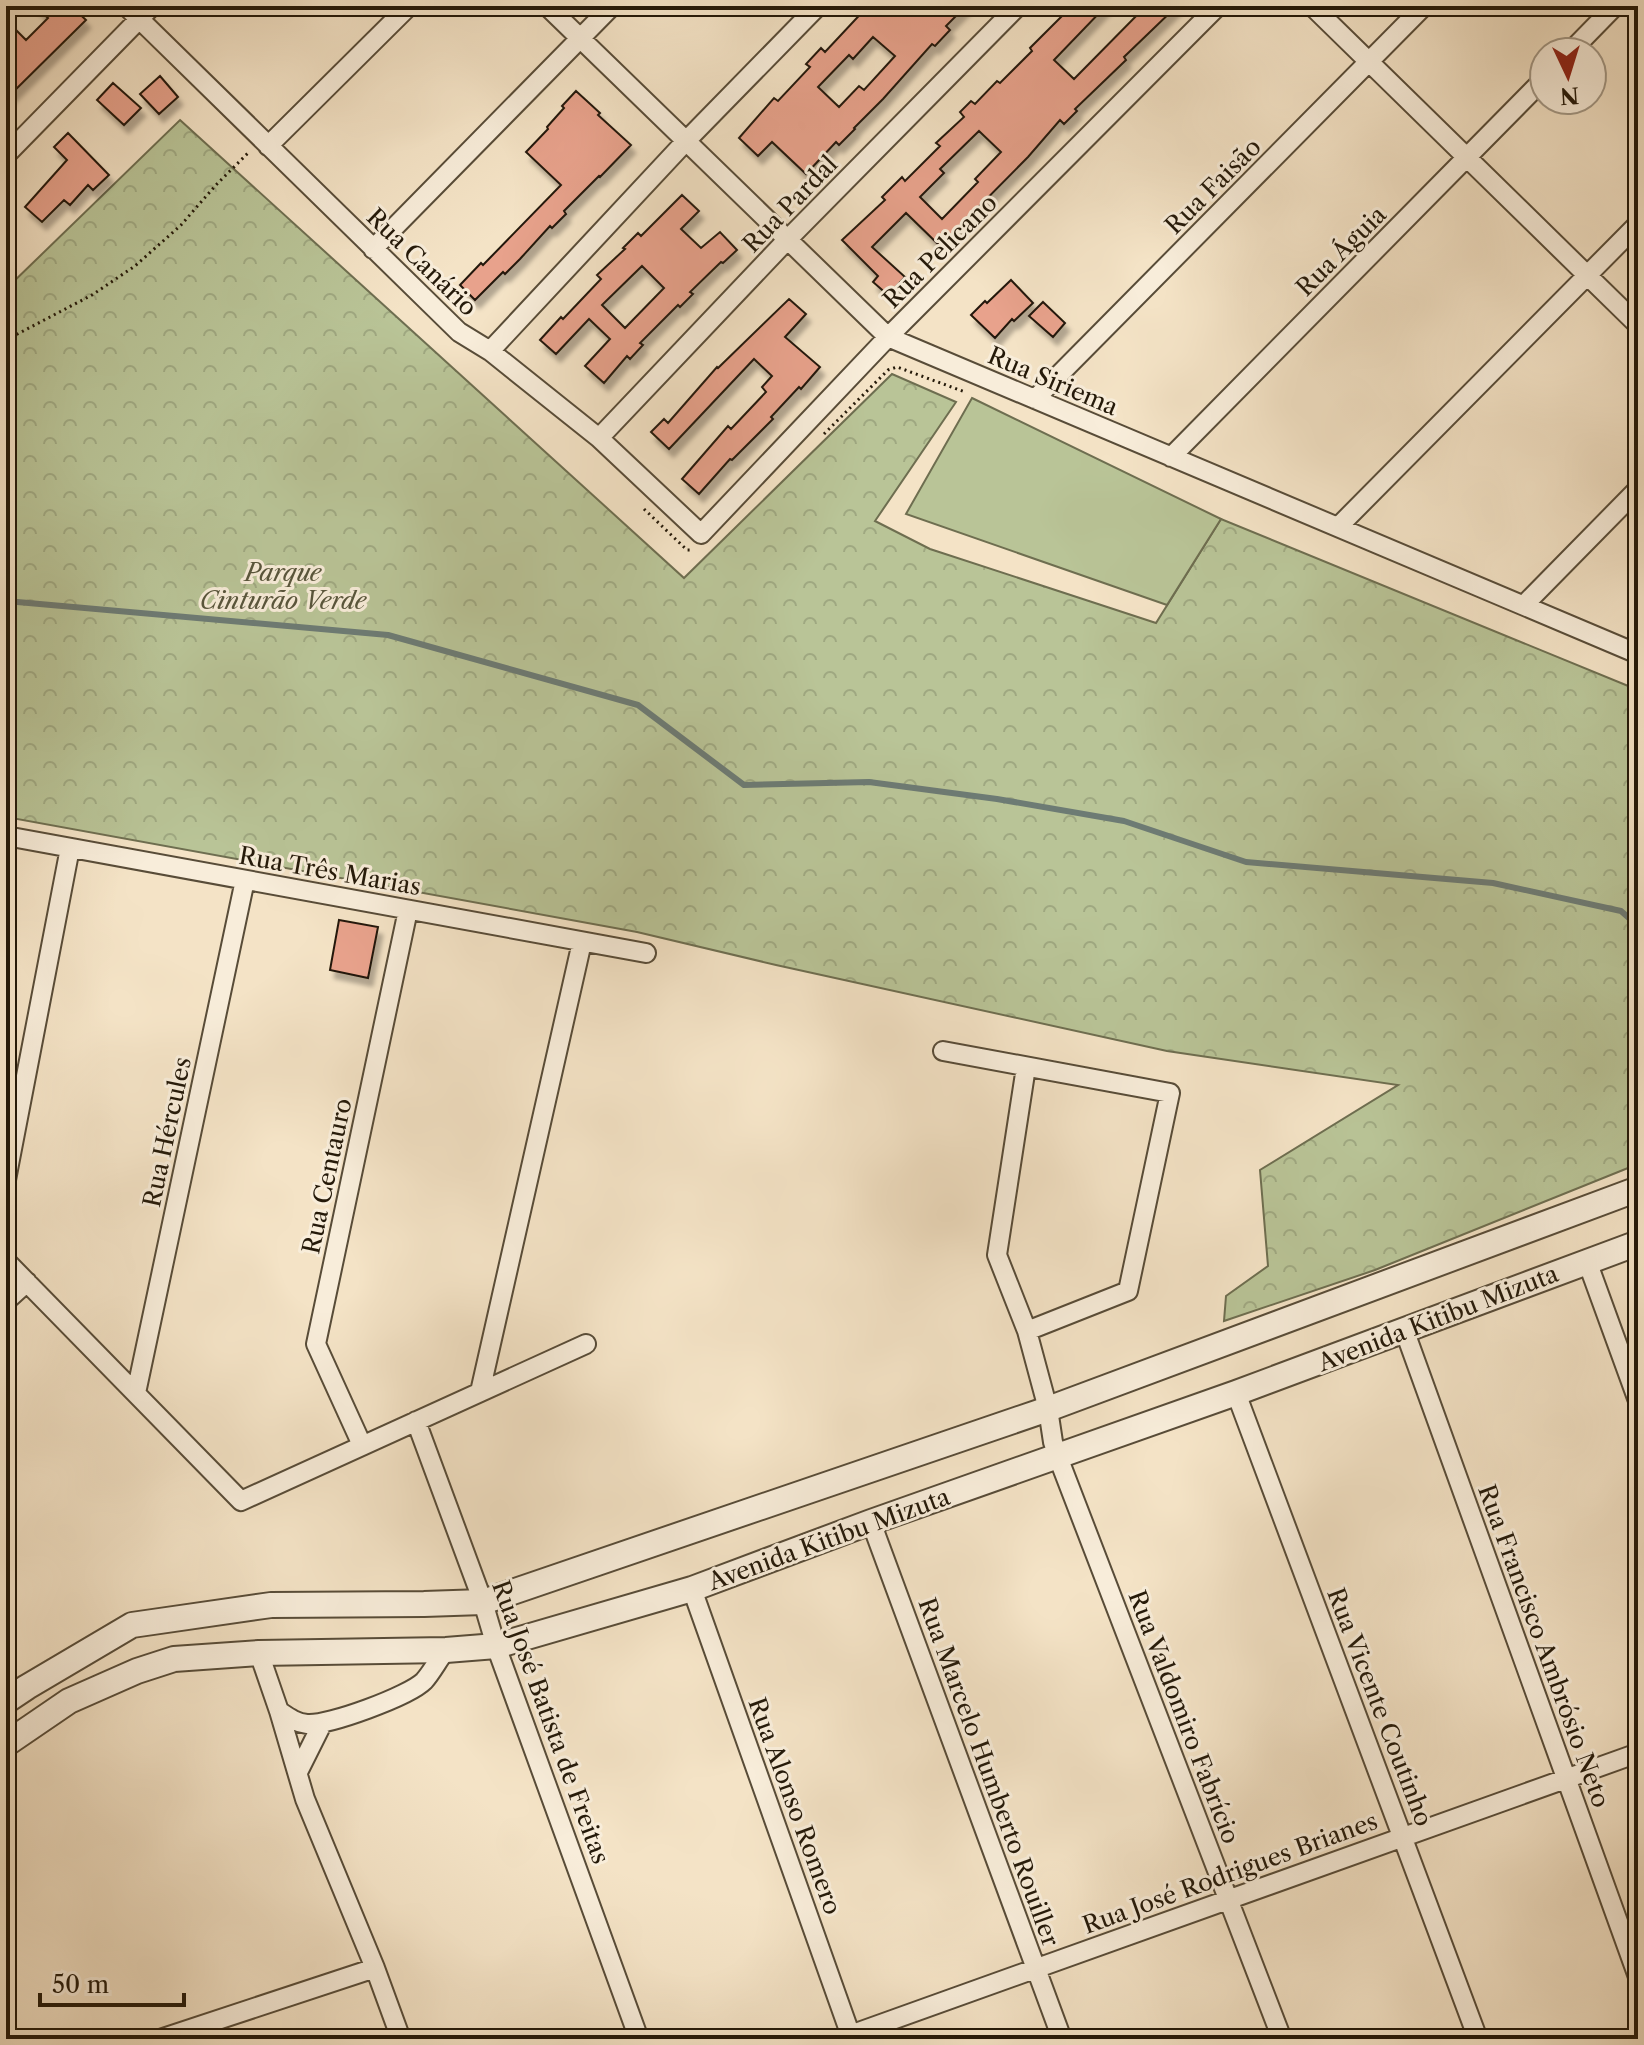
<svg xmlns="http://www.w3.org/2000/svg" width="1644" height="2045" font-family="'Libre Caslon Text',serif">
  <defs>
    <pattern id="forest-crowns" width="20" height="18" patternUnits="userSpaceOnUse" patternTransform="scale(2)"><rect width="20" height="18" fill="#b9c497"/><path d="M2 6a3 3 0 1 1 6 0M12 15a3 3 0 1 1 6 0" fill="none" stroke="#9fa881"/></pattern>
    <filter id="shadow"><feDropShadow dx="4.5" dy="8" stdDeviation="2" flood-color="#0004"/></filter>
  </defs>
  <rect width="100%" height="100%" fill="#f4e3c6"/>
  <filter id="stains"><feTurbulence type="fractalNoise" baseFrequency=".0025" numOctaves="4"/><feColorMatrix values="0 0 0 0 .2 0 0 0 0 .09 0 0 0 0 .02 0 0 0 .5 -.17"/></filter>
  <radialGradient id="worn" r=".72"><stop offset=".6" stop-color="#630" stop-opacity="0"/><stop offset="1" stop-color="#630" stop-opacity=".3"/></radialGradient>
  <path fill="url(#forest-crowns)" stroke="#6e6e50" stroke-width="2" d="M180,120L684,578L892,374L956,402L875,521L930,549L1156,623L1221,519L1638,690V1164L1375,1270L1224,1321L1226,1296L1268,1266L1260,1170L1398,1085L1167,1051L776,965L637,932L6,817V289Z"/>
  <path fill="#b9c497" stroke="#6e6e50" stroke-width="2" d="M972,398L1221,519L1167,605L906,514Z"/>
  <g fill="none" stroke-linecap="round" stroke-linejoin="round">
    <path stroke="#6d7b74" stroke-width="6" d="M6,601L388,635L638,705L744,785L869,782L997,799L1124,821L1246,862L1493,883L1621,911L1638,926"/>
  </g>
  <path fill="#e8a28c" stroke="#241909" stroke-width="2" fill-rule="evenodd" filter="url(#shadow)" d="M35,6H71L86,20L6,99V20L26,40L48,18Z
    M868,6H966L946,26L950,30L935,46L932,44L883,99L854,128L855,129L839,145L836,142L806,174L772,142L758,156L739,138L774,98L778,101L810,67L806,64L821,48L825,52ZM873,37L895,56L864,90L859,86L839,107L818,87L849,55L853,59Z
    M1072,6H1106L1054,60L1074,79L1146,6H1177L1124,57L1126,60L1075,109L1077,111L1064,124L1060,120L1028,157L940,246L906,213L872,247L905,277L888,295L873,282L878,276L842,240L885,200L882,197L902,177L905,181L940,146L936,143L964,117L960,112L971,101L975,104L997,81L1000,83L1032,51L1030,48ZM979,131L1001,152L975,179L978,182L942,219L920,197L944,173L940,169Z
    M160,76L178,97L159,114L140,94Z
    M113,83L141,108L124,125L97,100Z
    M576,91L600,113L598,115L631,145L600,177L599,176L564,211L566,214L552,228L550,226L520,259L505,274L503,272L475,300L460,285L481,263L483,265L561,185L526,152L548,129L547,127L564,108L562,106Z
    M68,133L109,175L93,190L88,185L70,205L64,200L42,222L25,207L67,160L54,147Z
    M682,195L699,211L681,229L701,248L720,232L737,250L723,263L721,262L690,292L693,294L680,307L678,305L640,343L643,345L630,359L627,356L604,383L585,366L610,339L589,319L556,354L540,340L561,317L563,319L601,279L597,275L625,249L623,248L638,233L641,236ZM642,266L664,288L625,328L602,305Z
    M1011,280L1033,303L1014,321L1012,319L995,338L971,315L985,301L987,303Z
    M789,299L806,314L785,337L820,367L801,389L799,387L771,417L773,419L732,460L730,459L699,494L682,479L728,426L731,429L766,392L762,387L772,376L754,359L669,449L651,432L664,419L668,423L717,367L718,368Z
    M1043,302L1065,323L1053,337L1029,316Z
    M339,920L378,927L368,978L330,970Z"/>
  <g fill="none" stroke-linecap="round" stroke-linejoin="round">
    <defs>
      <path id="minor" d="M126,6L459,332L490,351L599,438L701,534L888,337L1218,6
        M547,6L888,337L1638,654
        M1312,6L1638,325
        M1570,52L1615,6
        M268,146L409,6
        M6,155L152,6
        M373,249L612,6
        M490,351L686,141L818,6
        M1035,399L1424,6
        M599,438L787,240L1018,6
        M1171,457L1544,79
        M1338,527L1638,224
        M1524,605L1638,489
        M6,836L646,953
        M943,1051L1170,1093L1128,1291L1027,1331
        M1026,1067L997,1255L1027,1331L1048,1409L1053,1442L1058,1457L1282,2039
        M6,1180L70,848
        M6,1261L241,1501L586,1344
        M1587,1261L1638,1401
        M6,1301L27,1282
        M1405,1332L1638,1977
        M480,1392L582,942
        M136,1393L245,880
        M1236,1393L1478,2039
        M416,1421L483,1602L496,1646L639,2039
        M362,1445L316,1344L408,910
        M871,1522L1062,2039
        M692,1589L852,2039
        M259,1653L279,1711L305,1799L375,1968L401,2039
        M279,1711C288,1717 296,1723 307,1724C328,1726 409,1696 424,1681C432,1672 438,1660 446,1650
        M298,1772L322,1724
        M160,2039L375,1968
        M839,2039L1638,1753"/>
      <path id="tertiary" d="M6,1701L27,1687L132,1625L271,1605L424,1604L483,1602L1048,1409L1638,1189
        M6,1744L69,1701L137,1671L174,1659L259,1653L446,1650L496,1646L692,1589L871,1522L1236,1393L1638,1243"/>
    </defs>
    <use href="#minor" stroke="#584c38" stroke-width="22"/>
    <use href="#tertiary" stroke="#584c38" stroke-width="28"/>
    <path stroke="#241909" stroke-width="3" stroke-dasharray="2 4" stroke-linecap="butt" d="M6,340L92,295L135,266L181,225L216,185L249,152
      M824,434L888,370L897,367L965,392
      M644,509L687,550H692"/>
    <use href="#minor" stroke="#f8edda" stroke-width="18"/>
    <use href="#tertiary" stroke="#f8edda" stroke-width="24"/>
  </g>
  <g text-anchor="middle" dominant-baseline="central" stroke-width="6" stroke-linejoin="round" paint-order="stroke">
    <g font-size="24" fill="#241909" stroke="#f8edda">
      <text transform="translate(1213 186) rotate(-45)">Rua Faisão</text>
      <text transform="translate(790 204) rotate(-46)">Rua Pardal</text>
      <text transform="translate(940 251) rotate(-45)">Rua Pelicano</text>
      <text transform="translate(1341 251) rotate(-45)">Rua Águia</text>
      <text transform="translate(422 262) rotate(44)">Rua Canário</text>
      <text transform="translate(1053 381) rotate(23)">Rua Siriema</text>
      <text transform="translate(330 871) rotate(10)">Rua Três Marias</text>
      <text transform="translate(167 1132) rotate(-78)">Rua Hércules</text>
      <text transform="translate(327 1176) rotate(-78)">Rua Centauro</text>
      <text transform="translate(1438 1318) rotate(-21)">Avenida Kitibu Mizuta</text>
      <text transform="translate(829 1539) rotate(-20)">Avenida Kitibu Mizuta</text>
      <text transform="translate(1544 1646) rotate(70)">Rua Francisco Ambrósio Neto</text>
      <text transform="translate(1380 1707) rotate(69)">Rua Vicente Coutinho</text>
      <text transform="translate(1184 1717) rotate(69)">Rua Valdomiro Fabrício</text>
      <text transform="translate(551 1722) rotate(70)">Rua José Batista de Freitas</text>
      <text transform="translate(989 1772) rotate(70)">Rua Marcelo Humberto Rouiller</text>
      <text transform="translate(795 1806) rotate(70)">Rua Alonso Romero</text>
      <text transform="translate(1230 1873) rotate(-20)">Rua José Rodrigues Brianes</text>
    </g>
    <g font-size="24" font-style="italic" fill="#58553b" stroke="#f8edda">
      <text x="283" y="572">Parque<tspan x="283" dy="28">Cinturão Verde</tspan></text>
    </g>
  </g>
  <rect width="1644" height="2045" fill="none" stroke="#f4e3c6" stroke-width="32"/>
  <rect x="8" y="8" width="1628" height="2029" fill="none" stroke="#241909" stroke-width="4"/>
  <rect x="16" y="16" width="1612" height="2013" fill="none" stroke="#241909" stroke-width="2"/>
  <g transform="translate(1568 76) rotate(176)"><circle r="38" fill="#f8edda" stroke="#a39886" stroke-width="2"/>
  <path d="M0-6L14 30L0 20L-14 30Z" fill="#8f2418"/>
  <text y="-12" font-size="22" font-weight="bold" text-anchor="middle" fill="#241909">N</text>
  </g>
  <path d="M40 1993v12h144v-12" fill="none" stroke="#241909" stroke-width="4"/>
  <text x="52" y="1993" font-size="24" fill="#241909" stroke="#f8edda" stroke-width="6" paint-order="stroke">50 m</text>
  <rect width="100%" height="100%" filter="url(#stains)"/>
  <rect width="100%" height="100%" fill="url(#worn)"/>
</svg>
